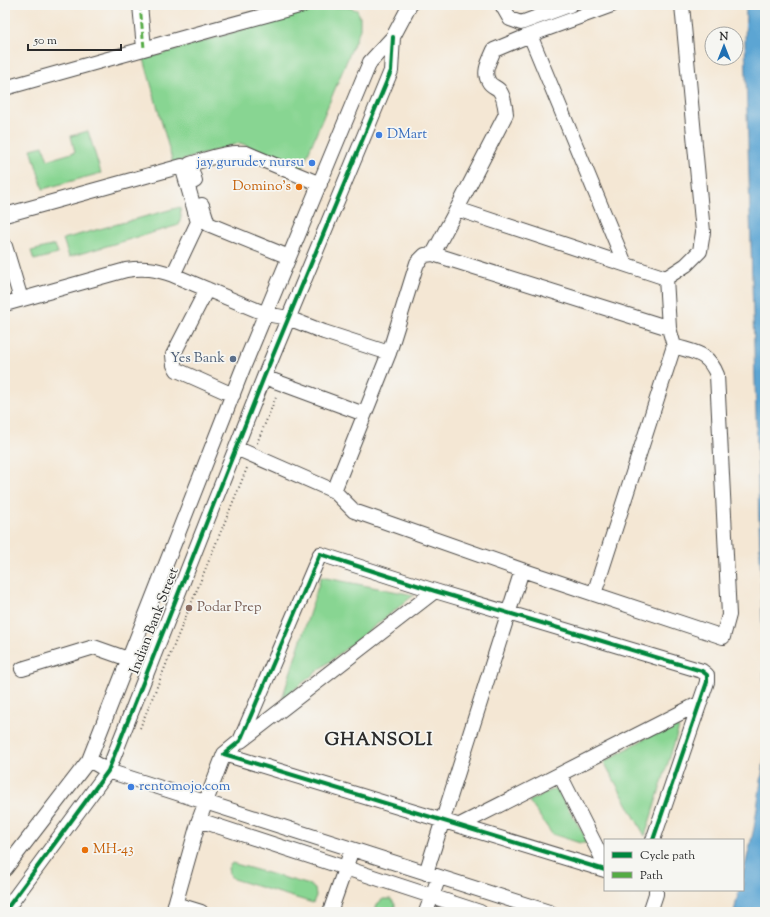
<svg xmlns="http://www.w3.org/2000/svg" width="770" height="917" font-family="'Sorts Mill Goudy',serif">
  <rect width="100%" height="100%" fill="#f6f6f2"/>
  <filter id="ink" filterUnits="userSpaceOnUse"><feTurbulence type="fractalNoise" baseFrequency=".025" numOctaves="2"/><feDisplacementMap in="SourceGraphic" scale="8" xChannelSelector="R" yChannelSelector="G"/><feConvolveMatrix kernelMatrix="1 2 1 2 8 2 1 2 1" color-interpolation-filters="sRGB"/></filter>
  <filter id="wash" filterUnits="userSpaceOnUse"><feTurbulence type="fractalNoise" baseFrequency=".012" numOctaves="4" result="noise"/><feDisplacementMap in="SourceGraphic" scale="16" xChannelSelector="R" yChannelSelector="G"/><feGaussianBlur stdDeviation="0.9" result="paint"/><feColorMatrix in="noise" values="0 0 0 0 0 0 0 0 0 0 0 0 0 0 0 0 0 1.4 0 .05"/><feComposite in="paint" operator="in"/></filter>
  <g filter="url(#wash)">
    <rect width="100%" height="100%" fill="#f4e7d4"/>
    <path fill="#88d592" stroke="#5a805e" d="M328,7H347L357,10L360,17V29L302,168L240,143L173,163L144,59L315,8Z
      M88,131L101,173L43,189L31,149L43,146L48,160L75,152L71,136Z
      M180,207L181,217L179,225L69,257L63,239Z
      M55,245L58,254L34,260L31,251Z
      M321,577L414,595L282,699Z
      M672,723L679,728L645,836L604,762Z
      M556,788L589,843H580L552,834L529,801Z
      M232,863L310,885L315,889L316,896L313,903L233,879L229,874L228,868Z
      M383,899H391L395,904V912H375L377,904Z"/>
    <path fill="#5ca5d3" stroke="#44687f" d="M746,5H765V722L745,42Z
      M765,754V912H734L739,890H743V875L754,828Z"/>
  </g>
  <g filter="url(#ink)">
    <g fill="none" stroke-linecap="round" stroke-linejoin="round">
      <defs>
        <path id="minor" d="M140,5L144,48
          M502,5L510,19L521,23L570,5
          M530,35L625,264
          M5,88L211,30L303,5
          M195,181L190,164C208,159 227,151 246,153L320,184
          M202,205L208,224L289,257
          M457,209L506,114C505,106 504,96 499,90C496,87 491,86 489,82C482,72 490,60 494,50L530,35L612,5
          M5,215L182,166L198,222L173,275
          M5,246L21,299
          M433,254L457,209L666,278
          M666,278L686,265L700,251L703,232L682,5
          M207,289L173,355L174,365L177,370L233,395
          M5,304L126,270C144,267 156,269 173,275L266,314L288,318L324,332L389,353
          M264,377L364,414
          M236,448L334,491L354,511L522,570L723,637L729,615L717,375C708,352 695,353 674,346
          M334,491L389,353L417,263L425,255L433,254L669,328
          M594,594L674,346L669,328L666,278
          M22,669L94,647L128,659
          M241,741L435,591
          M89,760L108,771L549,912
          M560,775L605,864
          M199,820L480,912
          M460,825L700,703
          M5,869L89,760L243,368L370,62L393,37L410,5
          M605,870L224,754L240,741L320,554L435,591L702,671L707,675V682L653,840
          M426,873L522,570
          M175,904L201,912
          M5,911L108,771L264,377L391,71L393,37
          M173,912L199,820L224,754
          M330,912L352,849
          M426,912L439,877
          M650,912L656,894V890"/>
      </defs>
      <use href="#minor" stroke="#494744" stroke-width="16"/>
      <path stroke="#494744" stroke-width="2" stroke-dasharray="1 3" stroke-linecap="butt" d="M257,443L277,395
        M140,728L247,468"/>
      <use href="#minor" stroke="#fff" stroke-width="14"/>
      <path stroke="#54ab44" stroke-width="3" stroke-dasharray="6 3" stroke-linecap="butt" d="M140,5L144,48"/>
      <defs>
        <path id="cycleway" d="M605,870L224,754L240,741L320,554L435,591L702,671L707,675V682L653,840
          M5,911L108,771L264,377L391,71L393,37"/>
      </defs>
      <use href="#cycleway" stroke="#f6f6f2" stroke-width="6"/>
      <use href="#cycleway" stroke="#00873e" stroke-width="4"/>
    </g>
  </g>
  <g fill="#3f7fe0" stroke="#f6f6f2" stroke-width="1.5">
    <circle cx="379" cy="135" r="4"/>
    <circle cx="312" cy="163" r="4"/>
    <circle cx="131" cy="787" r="4"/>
  </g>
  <g fill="#e8710a" stroke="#f6f6f2" stroke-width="1.5">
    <circle cx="299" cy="187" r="4"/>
    <circle cx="85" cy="850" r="4"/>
  </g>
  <circle fill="#5c6f8a" stroke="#f6f6f2" stroke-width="1.5" cx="233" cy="359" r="4"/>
  <circle fill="#8d6e63" stroke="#f6f6f2" stroke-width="1.5" cx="189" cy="608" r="4"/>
  <g text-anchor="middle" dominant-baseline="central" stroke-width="3.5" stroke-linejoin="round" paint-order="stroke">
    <g font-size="14" fill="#366cbe" stroke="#f6f6f2" text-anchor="start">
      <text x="387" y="135">DMart</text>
      <text x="304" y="163" text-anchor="end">jay gurudev nursu</text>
      <text x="139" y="787">rentomojo.com</text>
    </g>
    <g font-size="14" fill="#c56008" stroke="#f6f6f2" text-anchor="end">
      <text x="291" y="187">Domino's</text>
      <text x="93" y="850" text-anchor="start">MH-43</text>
    </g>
    <g font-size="14" fill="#4e5e75" stroke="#f6f6f2" text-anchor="end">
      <text x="225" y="359">Yes Bank</text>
    </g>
    <g font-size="14" fill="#785e54" stroke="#f6f6f2" text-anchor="start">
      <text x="197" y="608">Podar Prep</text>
    </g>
    <g font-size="14" fill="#2b2b2b" stroke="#f6f6f2">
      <text transform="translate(155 621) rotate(-69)">Indian Bank Street</text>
    </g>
    <g font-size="18" font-weight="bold" letter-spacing="1" fill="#2b2b2b" stroke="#f6f6f2">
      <text x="379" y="741">GHANSOLI</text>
    </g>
  </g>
  <rect width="770" height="917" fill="none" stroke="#f6f6f2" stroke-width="20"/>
  <rect x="604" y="839" width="140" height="52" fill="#f6f6f2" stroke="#a5a5a2"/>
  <rect x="612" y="852" width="20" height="6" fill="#00873e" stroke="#a5a5a2"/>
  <text x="640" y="859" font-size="12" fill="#2b2b2b">Cycle path</text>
  <rect x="612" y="872" width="20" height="6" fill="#54ab44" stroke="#a5a5a2"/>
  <text x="640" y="879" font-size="12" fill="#2b2b2b">Path</text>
  <g transform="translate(724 46)"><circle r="19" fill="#f6f6f2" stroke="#a5a5a2"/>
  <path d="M0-3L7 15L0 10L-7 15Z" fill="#1f6fb2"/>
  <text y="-6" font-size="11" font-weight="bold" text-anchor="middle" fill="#2b2b2b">N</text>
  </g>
  <path d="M28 44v6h93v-6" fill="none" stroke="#2b2b2b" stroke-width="2"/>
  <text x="34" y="44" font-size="12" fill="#2b2b2b" stroke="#f6f6f2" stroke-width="3" paint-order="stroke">50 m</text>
</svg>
